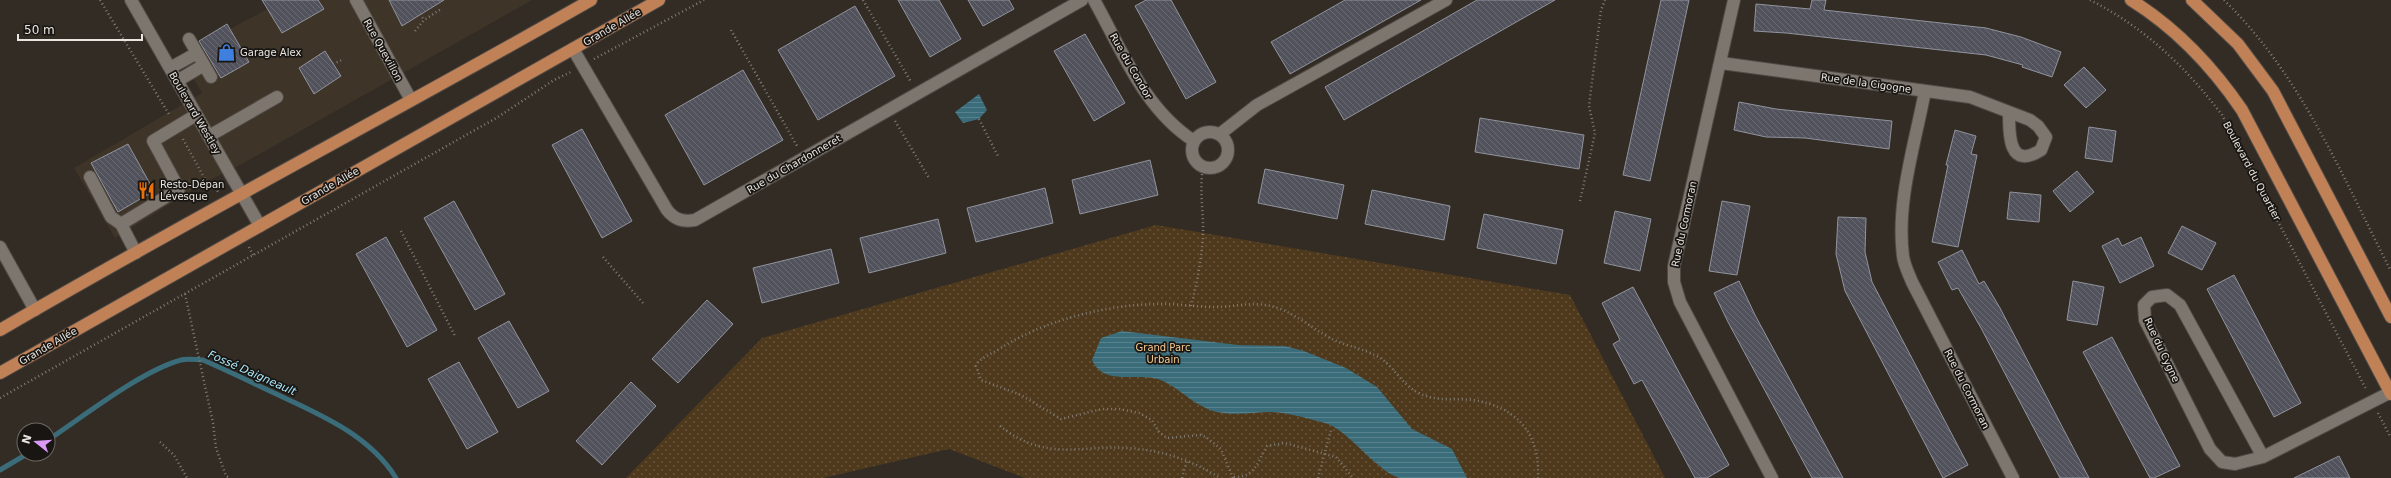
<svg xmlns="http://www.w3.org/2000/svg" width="2391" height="478" font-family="'DejaVu Sans',sans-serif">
  <defs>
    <pattern id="park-dots" width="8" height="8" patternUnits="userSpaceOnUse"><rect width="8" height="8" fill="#4e391c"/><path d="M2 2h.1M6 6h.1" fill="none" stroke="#68563d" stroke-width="1.8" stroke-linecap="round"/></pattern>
    <pattern id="water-rules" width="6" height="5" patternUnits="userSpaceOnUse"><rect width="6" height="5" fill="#3b6c7a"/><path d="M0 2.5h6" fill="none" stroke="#57818d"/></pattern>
    <pattern id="building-back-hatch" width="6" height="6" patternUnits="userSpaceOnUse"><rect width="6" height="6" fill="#51525b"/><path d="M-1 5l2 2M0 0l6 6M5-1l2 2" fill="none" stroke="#6a6b72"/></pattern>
  </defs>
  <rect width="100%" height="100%" fill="#322c25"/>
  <path fill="#3e3427" d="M284,0H532L242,164L199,186L115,238L74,168L202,93L180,56Z"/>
  <path fill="url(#park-dots)" d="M1156,225L1570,295L1665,478H1025L949,449L823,478H626L762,338Z"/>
  <path fill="url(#water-rules)" d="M979,94L987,110L979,119L963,123L955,112Z
    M1122,331L1238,345L1285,346L1304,351L1346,368L1377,387L1412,429L1452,449L1467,478C1447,478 1419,478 1400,478C1380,474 1348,431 1328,424C1310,419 1290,413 1271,412C1253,412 1236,416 1217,412C1196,407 1184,392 1165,382C1141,369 1105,389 1092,360L1101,338Z"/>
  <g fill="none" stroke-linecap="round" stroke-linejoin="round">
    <path stroke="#3b6c7a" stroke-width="5" d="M48,440C84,416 141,371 181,360C188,358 196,360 203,360C226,370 249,381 272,392C317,413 369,434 396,478
      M0,470L27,454"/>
  </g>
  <path fill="url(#building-back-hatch)" stroke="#91939d" d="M262,0H318L324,9L282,33Z
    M389,0H444L402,26Z
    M898,0H939L961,39L930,57Z
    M968,0H1009L1014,9L983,26Z
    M1146,0H1171L1216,82L1186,99L1135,6Z
    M1345,0H1421L1290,74L1271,42Z
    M1477,0H1555L1344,120L1325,87Z
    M1661,0H1689L1650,181L1623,175Z
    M1812,0H1826L1824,10L1986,28L2021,37L2061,52L2052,77L2022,67L2023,65L1986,55L1786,33L1754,31L1756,4L1810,9Z
    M855,6L895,76L818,120L778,50Z
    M227,24L249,62L221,78L199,41Z
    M1085,34L1125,103L1094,121L1054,51Z
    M325,51L341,76L314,94L299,68Z
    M2084,67L2106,90L2086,108L2064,85Z
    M743,70L783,140L704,185L665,115Z
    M1739,102L1776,109L1892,121L1889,149L1805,138L1766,137L1734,130Z
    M1480,118L1584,135L1579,169L1475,152Z
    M2089,127L2116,131L2112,162L2085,158Z
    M582,129L632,221L602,238L552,145Z
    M1955,130L1976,136L1971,154L1977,155L1958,247L1932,242L1948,165H1946Z
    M128,144L154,191L118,212L91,163Z
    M1150,160L1158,195L1080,214L1072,180Z
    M1265,169L1344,185L1337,219L1258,203Z
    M2077,171L2094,192L2070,212L2053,191Z
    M1045,188L1053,223L976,242L967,208Z
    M1372,190L1450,206L1444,240L1365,224Z
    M2010,192L2041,195L2039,222L2007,219Z
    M454,201L505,294L475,310L424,218Z
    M1722,201L1750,206L1737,275L1709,271Z
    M1615,211L1651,219L1640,271L1604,263Z
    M1484,214L1563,230L1556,264L1477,248Z
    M1838,217L1866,218L1865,252L1872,282L1968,465L1943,478L1845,291L1836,254Z
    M938,219L946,253L869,273L860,238Z
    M2182,226L2216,243L2202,270L2168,253Z
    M386,237L437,330L407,347L356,254Z
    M2141,237L2154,266L2120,283L2102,246L2118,238L2122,246Z
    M831,249L839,283L762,303L753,268Z
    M1962,250L1979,284L1984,281L2000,308L2089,478H2060L1981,328L1958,288L1952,290L1938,262Z
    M2234,275L2301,403L2274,417L2207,289Z
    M1739,281L1755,315L1843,478H1812L1728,322L1714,293Z
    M2073,281L2104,287L2097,325L2067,320Z
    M1633,287L1729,465L1707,478H1695L1642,380L1634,384L1613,344L1620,340L1602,303Z
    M707,300L733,324L678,383L652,359Z
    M509,321L549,391L518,408L478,338Z
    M2112,337L2180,466L2154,478H2150L2083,352Z
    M459,362L498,432L467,449L428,379Z
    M631,382L656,406L602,465L576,441Z
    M2339,456L2350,478H2294Z"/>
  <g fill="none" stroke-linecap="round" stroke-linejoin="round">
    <defs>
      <path id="minor" d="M131,0L260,226
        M356,0L411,100
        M1094,0C1122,50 1144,109 1194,141
        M1734,0L1674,266V282L1680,302L1772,478
        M189,39L211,77
        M573,49L667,210C675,220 683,222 695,220L1082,0
        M1721,63L1970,97L2030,120L2038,126L2046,137L2041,150C2008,171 2009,133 2009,112
        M170,68L197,53
        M177,81L204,65
        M1925,91C1915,144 1896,202 1903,256C1904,265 1909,274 1912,282L2013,478
        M1192 150a18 18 0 1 1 36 0a18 18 0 1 1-36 0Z
        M1220,134L1257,105L1446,0
        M209,136L277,97
        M90,177L111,217L121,224
        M0,247L35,310
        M136,253L121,224L179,189L153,141L196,115
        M2263,457L2180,305L2167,295L2152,297L2144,305L2145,320L2210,449L2222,462L2235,464L2263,457L2391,392"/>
      <path id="major" d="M2131,0C2176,28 2212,66 2242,110L2391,394
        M2192,0L2238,44L2273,91L2391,317
        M0,330C195,216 395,112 591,0
        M0,373L659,0"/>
    </defs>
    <use href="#minor" stroke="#504a45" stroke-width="14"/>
    <use href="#major" stroke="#504a45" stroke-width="14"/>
    <path stroke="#827d76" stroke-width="2.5" stroke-dasharray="1 3" stroke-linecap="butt" d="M100,0L170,116
      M863,0L911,82
      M2090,0C2144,27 2186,67 2222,115L2366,389
      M2224,0C2301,75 2342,176 2391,271
      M420,14L424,20
      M731,30L797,146
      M415,31L424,20L441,9
      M594,59L704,0
      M333,64L344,59
      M979,119L999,158
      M895,121L929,178
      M183,139L206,181L214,184L218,192
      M1580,201L1595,133L1589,106L1601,10L1605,0
      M401,231L455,336
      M249,247L253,255
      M603,257L643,303
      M185,294L213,423L216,448L226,476L230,478
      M1191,306C1197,284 1201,261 1203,238C1204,214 1199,191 1203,167
      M0,398L498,117L554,80L571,72
      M2378,413L2391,438
      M1000,426C1046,462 1077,445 1128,448C1161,450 1192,460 1220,478
      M160,442L174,455L187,478
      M1234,477C1255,478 1258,461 1267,446L1285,443L1336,457L1353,478
      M1182,478L1187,460
      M1233,478L1221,449L1206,437L1200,435L1167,438L1159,432L1152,420L1139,413L1120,409H1102L1061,419L1021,395L981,380L976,366L978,362C985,356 993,353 1001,348C1043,321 1105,305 1155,304C1175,303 1195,307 1214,307C1239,307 1253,300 1278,308C1299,316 1313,329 1332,339C1348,347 1368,349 1383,360C1396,370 1403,386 1419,393C1436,402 1455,398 1473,400C1517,407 1540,433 1538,478
      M1318,478L1331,430"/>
    <use href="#minor" stroke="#7d766e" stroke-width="12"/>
    <use href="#major" stroke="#c18157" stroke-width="12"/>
  </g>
  <defs>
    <symbol id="shop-bare" viewBox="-9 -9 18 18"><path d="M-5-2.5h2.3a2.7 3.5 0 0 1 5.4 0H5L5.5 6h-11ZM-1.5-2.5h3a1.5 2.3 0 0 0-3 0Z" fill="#3f7fe0" stroke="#181512" stroke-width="2.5" paint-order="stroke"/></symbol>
    <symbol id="restaurant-bare" viewBox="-9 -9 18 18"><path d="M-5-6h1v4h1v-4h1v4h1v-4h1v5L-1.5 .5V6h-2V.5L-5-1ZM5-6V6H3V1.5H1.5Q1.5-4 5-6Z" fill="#e8710a" stroke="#181512" stroke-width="2.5" paint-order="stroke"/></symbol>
  </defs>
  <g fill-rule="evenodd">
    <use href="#shop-bare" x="214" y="40" width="25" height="25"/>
    <use href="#restaurant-bare" x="134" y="178" width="25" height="25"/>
  </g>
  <g text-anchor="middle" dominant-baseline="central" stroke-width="3.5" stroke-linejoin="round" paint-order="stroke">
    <g font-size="10" fill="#e9e5e0" stroke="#181512">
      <text transform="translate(612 27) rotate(-30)">Grande Allée</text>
      <text transform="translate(383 50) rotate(61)">Rue Quevillon</text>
      <text transform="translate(1131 66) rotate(60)">Rue du Condor</text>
      <text transform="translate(1866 83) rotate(8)">Rue de la Cigogne</text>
      <text transform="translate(195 113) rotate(60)">Boulevard Westley</text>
      <text transform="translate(794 164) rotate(-30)">Rue du Chardonneret</text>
      <text transform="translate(2252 171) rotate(62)">Boulevard du Quartier</text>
      <text transform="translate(330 186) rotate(-30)">Grande Allée</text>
      <text transform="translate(1684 224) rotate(-78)">Rue du Cormoran</text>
      <text transform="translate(48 346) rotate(-30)">Grande Allée</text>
      <text transform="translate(2162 350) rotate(65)">Rue du Cygne</text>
      <text transform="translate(1967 389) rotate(63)">Rue du Cormoran</text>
    </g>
    <g font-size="10" fill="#e9e5e0" stroke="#181512" text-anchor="start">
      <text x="240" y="52">Garage Alex</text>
      <text x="160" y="184">Resto-Dépan<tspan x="160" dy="12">Lévesque</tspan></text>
    </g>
    <g font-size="10" fill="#f7cb93" stroke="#181512">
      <text x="1163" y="347">Grand Parc<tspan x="1163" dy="12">Urbain</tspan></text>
    </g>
    <g font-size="11" font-style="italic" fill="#a9eafd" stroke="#181512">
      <text transform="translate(252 373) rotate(24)">Fossé Daigneault</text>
    </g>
  </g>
  <g transform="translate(36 442) rotate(287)"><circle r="19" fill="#181512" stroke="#6c6864"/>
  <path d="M0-3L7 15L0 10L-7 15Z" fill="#db99f6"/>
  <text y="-6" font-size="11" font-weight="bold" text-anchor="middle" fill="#e9e5e0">N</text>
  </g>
  <path d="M18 34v6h124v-6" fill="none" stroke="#e9e5e0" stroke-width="2"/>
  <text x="24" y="34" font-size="12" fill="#e9e5e0" stroke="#181512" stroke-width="3" paint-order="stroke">50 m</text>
</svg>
